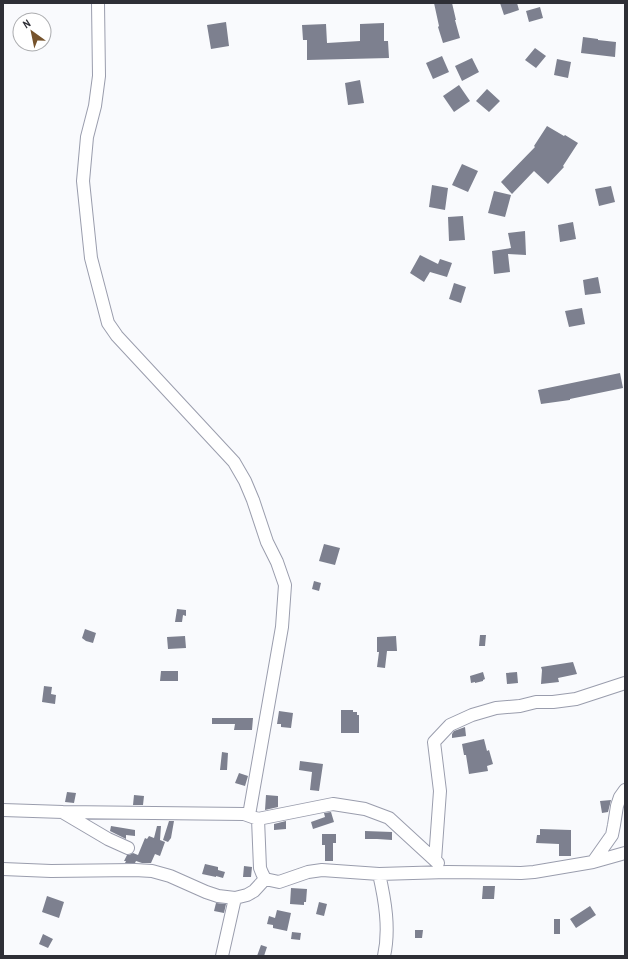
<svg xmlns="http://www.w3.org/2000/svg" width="628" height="959" font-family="'Archivo Narrow',sans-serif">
  <rect width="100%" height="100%" fill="#f9fafd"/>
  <path fill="#7d808f" d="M434,3H452L456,20H455L460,38L443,43L438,27L439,26Z
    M500,3H517L519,10L504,15Z
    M540,7L543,18L529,22L526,11Z
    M226,22L229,46L211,49L207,25Z
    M384,23V41H388L389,58L307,60V40H303L302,25L326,24L327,43L360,41V24Z
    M583,37L598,39V40L616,42L615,57L581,53Z
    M535,48L546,56L536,68L525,60Z
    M442,56L449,72L433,79L426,63Z
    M472,58L479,72L462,81L455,66Z
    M557,59L571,62L568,78L554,75Z
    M360,80L364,103L348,105L345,83Z
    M459,85L470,101L454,112L443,96Z
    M487,89L500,101L489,112L476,101Z
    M547,126L564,136L565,135L578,143L563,166L564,167L548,184L534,171L512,194L501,182L535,147L534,146Z
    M462,164L478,171L468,192L452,185Z
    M432,185L448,188L445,210L429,207Z
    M611,186L615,202L599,206L595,189Z
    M494,191L511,195L505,217L488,213Z
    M463,216L465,240L449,241L448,217Z
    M573,222L576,239L560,242L558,225Z
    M525,231L526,255L508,254L510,272L494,274L492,251L511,248L508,233Z
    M420,255L438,264L440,259L452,263L447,277L430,272L424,282L410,273Z
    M598,277L601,293L585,295L583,280Z
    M454,283L466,287L461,303L449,299Z
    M582,308L585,324L569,327L565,311Z
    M620,373L623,388L570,399V400L541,404L538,390Z
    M324,544L340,548L335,565L319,561Z
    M314,581L321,583L319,591L312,589Z
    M177,609L186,610V616L183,615L182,622H175Z
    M85,629L96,633L93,643L86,641L82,638Z
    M480,635H486L485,646H479Z
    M185,636L186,648L168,649L167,637Z
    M396,636L397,651H387L385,668L377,667L379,652H377V637Z
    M573,662L577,674L558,678L559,682L541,684L542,670L541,667Z
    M161,671H178V681H160Z
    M483,672L485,679L483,680V681L475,683V682L471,683L470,676Z
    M517,672L518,683L507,684L506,673Z
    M44,686L52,687L51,694L56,695L55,704L42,702Z
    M341,710H353V712H357V715H359V733H341Z
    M279,711L293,713L291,728L281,727V724H277Z
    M212,718H253L252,730H234L235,724H212Z
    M465,727L466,736L452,738V734L454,731Z
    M484,739L487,751L489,750L493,764L487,766L488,771L469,774L466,755H464L462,744Z
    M222,752L228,753L227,770H220Z
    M300,761L323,764L319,791L310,790L312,772L299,770Z
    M239,773L248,776L245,786L235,783Z
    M67,792L76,793L74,803L65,802Z
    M134,795L144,796L143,805H133Z
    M266,795L278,796V807L265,810Z
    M611,800L608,812L602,813L600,801Z
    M331,812L334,822L313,829L311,822L325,817L324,813Z
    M169,821H174L171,838L168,842L163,840Z
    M286,821V829L274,830V824Z
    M111,826L135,830V836L126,835V839L110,831Z
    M157,826H161L160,840L165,842L160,856L155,854L151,863H142L136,861L135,863H125L126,861H124L127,855H129L133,853L138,855L145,838L147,839L149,836L154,838Z
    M540,829L571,830V856H559V844L536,843L537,835H540Z
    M365,831L392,832V840L377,839H365Z
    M322,834H336V843H333V861H325V845H322Z
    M205,864L218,867V870L225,872L223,878L216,876V877L202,874Z
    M244,866L252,867L251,877H243Z
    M483,886H495L494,899H482Z
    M291,888L307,889L306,902H304V905L290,904Z
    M47,896L64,902L59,918L42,912Z
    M319,902L327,904L324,916L316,914Z
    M216,903L226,904L224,913L214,911Z
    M590,906L596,915L576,928L570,919Z
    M277,910L291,913L287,931L273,928V925L267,924L269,916L275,918Z
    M554,919H560V934H554Z
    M415,930H423L422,938H415Z
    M292,932L301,933L300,940L291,939Z
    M43,934L53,939L48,948L39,944Z
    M261,945L267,947L264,956H257Z"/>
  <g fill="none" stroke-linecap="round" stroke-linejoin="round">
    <defs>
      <path id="minor" d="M98,3L99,76L95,106L87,137L83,181L91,258L108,323L117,336L234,462L245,481L253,500L267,542L277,562L285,585L282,627L249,815
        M3,810L63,812L244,814L258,819L260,868L262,873L265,879L279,882L308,872L322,870L379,874L447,872L521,873L534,872L593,862L625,853
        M64,813L108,839L128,848
        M258,819L333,804L365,809L389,818L438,863
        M435,860L440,791L434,742L450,725L472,715L496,708L520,706L536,702H553L576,699L625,683
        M593,862L612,835L614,825L617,806L620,797L625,790
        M3,869L51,871L135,870L152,871L170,876L206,892L218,896L235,898L247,895L254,891L265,879
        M379,874C385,900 390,929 384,956
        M222,956L235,898"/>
    </defs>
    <use href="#minor" stroke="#9a9dad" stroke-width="14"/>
    <use href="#minor" stroke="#fff" stroke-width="12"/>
  </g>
  <rect width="628" height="959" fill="none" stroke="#2e2f36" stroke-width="8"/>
  <g transform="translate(32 32) rotate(327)"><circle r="19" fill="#ffffff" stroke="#abacaf"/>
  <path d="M0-3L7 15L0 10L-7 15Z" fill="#76532c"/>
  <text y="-6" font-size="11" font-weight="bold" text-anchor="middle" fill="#2e2f36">N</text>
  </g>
</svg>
